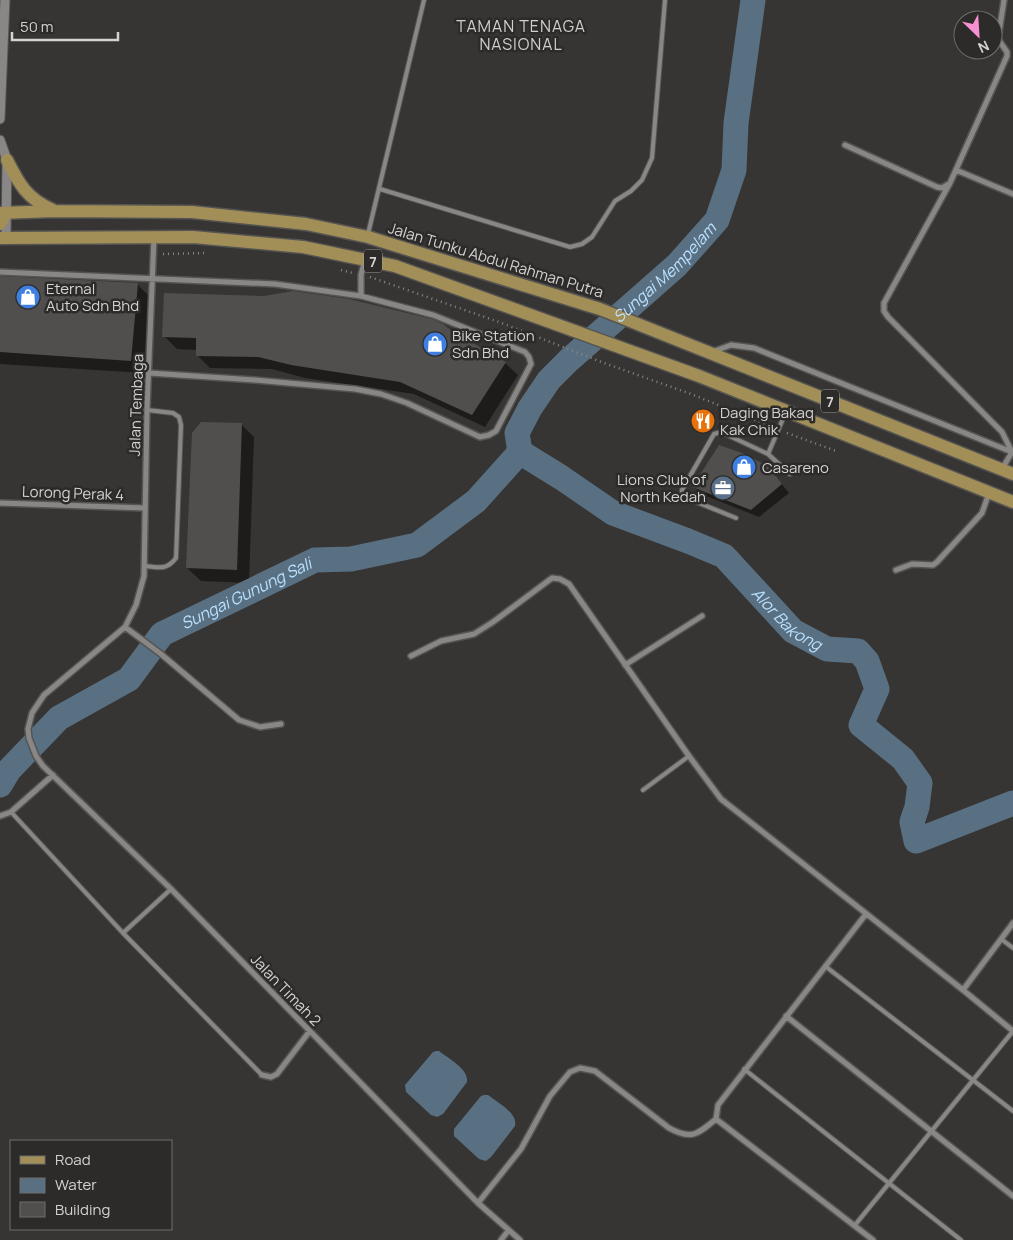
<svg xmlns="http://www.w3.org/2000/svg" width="1013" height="1240" font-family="Manrope,sans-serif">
  <rect width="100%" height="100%" fill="#373533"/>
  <path fill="#597083" d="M436,1051H439C449,1059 469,1069 467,1082L443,1114L437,1117L431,1115L406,1092L405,1085L433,1052Z
    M484,1095H488C498,1103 518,1113 515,1126L491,1157L486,1161L479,1159L454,1136V1129L481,1096Z"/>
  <path fill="#0007" d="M0,278L137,284L150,297L144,373L0,364Z
    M451,332L505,363L518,375L485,427L414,394L305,378L272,369L210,368L197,355V350L177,349L164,336Z
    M241,424L254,437L249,583L201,581L187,568Z
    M768,467L789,493L759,517L701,494L694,487Z"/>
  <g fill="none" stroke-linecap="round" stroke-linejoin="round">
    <g stroke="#597083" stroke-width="25">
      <path id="s1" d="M520,452L562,478L613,513L688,541L724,556L793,631L827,649L858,651L867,661L877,689L861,725L903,759L920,783L917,807L912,822L916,841L1013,803"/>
      <path id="s2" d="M520,452L517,433L530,408L549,380L569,360L677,265L717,220L734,170L736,123L753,0"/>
      <path id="s3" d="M0,785L9,770L59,718L129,679L162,634L315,560L351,559L417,545L476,501L520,452"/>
    </g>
  </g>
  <path fill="#504f4d" d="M0,276L138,283L131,361L0,352Z
    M293,291L349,299L432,319L443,324L452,331L506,362L472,415L400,382L291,365L258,357L196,356V338L162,337L164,293L264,296Z
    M201,422L242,423L237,570L186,568L192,433Z
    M719,445L742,453L768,466L782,484L751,510L692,487Z"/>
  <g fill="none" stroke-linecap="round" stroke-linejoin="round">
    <defs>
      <path id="service" d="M380,189L570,247L582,244L592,237L615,201L631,191L642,180L652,158L665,0
        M368,234L424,0
        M785,414L768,454L790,474
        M736,518L684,497L682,494V490L714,434L721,432L768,454
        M144,566C159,567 166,571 176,558L181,425L179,417L173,413L147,410
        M643,790L689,756
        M11,812L123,933L262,1075
        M123,933L171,889
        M1001,939L1013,948
        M825,966L1013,1111
        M744,1069L961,1240
        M855,1225L1013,1031"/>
      <path id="minor" d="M845,145L937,187L942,188L950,183L1007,56V52L998,39L1004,0
        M956,170L1013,194
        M950,183L884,303V311L888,317L1002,432L1012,452L1002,469
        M154,237L147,410L144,576L136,605L125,627L44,695L32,713L28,729L29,738L36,756L43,766L171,889L478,1203L520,1240
        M0,272L275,284L361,296L433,315L525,352L529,357L531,364L496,431L489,435L480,437L407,403L381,394L355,389L255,380L149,373
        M361,296V275L365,259
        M712,352L731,345L754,348L1012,452
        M0,503L145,508
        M896,570L912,564L933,565L937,562L982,513L989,493
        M125,627L161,654L239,720L260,727L281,724
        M411,656L441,641L474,634L493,622L552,578L560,579L569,584L689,756L721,799L963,990L1013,923
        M625,665L702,616
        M0,816L11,812L53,775
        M963,990L1013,1031
        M786,1016L1013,1196
        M262,1075L271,1077L277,1074L309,1032
        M716,1119L873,1240
        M478,1203L521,1149L550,1096L570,1072L580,1068L595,1071L669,1128C691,1140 697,1135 716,1119L718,1105L866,914
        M501,1240L508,1231"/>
      <path id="tertiary" d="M0,119L5,0
        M0,140L7,160L6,238"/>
      <path id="primary" d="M7,160C19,184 27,199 53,210
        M0,213L55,211L192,212L306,224L368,237L600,309L1013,474
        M0,224L6,213
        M0,238L193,237L303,247L395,266L699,376L1013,502"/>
    </defs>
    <use href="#service" stroke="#555452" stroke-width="6"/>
    <use href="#minor" stroke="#555452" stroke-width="8"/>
    <use href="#tertiary" stroke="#555452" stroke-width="11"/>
    <use href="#primary" stroke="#555452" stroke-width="15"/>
    <path stroke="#898886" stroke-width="2.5" stroke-dasharray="1 4" stroke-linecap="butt" d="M163,254L207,253
      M341,270L353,273
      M370,277L499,322L604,363L691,394L770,426
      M787,433L836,451"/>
    <use href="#service" stroke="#898785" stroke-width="4"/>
    <use href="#minor" stroke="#898785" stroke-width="5"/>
    <use href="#tertiary" stroke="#898785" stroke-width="9"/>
    <use href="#primary" stroke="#a28e57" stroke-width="12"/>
  </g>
  <defs>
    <symbol id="shop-disc" viewBox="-11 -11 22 22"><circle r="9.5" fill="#3f7fe0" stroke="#2c2b29"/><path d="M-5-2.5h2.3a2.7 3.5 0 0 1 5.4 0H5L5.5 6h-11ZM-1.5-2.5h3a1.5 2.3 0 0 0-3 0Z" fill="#fff"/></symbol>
    <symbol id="restaurant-disc" viewBox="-11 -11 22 22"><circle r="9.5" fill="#e8710a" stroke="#2c2b29"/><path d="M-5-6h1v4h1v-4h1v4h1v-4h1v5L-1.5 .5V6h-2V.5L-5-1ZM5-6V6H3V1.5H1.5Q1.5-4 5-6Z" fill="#fff"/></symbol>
    <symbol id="office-disc" viewBox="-11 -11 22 22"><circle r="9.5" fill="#5c6f8a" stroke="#2c2b29"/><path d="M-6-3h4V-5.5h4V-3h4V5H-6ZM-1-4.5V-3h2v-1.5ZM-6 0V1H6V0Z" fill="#fff"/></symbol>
  </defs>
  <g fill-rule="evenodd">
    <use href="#shop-disc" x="14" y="283" width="28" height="28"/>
    <use href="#shop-disc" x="421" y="330" width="28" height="28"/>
    <use href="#restaurant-disc" x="689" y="407" width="28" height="28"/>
    <use href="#shop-disc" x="730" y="453" width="28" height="28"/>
    <use href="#office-disc" x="709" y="474" width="28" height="28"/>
  </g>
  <g text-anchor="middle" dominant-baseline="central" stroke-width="5" stroke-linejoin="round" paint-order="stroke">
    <g fill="#2c2b29" stroke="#a2a19f" stroke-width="1">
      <rect x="364" y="249.5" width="18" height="23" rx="4"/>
      <rect x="821" y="389.5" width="18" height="23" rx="4"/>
    </g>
    <g font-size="14" font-weight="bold" fill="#d4d3d2">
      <text x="373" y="261">7</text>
      <text x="830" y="401">7</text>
    </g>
    <g font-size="15" fill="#d4d3d2" stroke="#2c2b29">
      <text transform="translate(496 260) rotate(17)">Jalan Tunku Abdul Rahman Putra</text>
      <text transform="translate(136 405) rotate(-88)">Jalan Tembaga</text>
      <text transform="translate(73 493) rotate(2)">Lorong Perak 4</text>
      <text transform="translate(286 990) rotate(46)">Jalan Timah 2</text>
    </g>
    <g font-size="15" fill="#d4d3d2" stroke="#2c2b29" text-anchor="start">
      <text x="46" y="288">Eternal<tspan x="46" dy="17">Auto Sdn Bhd</tspan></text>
      <text x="452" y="335">Bike Station<tspan x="452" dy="17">Sdn Bhd</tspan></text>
      <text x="720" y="412">Daging Bakaq<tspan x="720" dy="17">Kak Chik</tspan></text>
      <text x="762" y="467">Casareno</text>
      <text x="706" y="479" text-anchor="end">Lions Club of<tspan x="706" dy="17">North Kedah</tspan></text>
    </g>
    <g font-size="16" letter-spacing="1" fill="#d1cfcc" stroke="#2c2b29">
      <text x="521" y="26">TAMAN TENAGA<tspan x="521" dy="18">NASIONAL</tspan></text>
    </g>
    <g font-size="16" font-style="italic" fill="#bce1ff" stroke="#2c2b29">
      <text stroke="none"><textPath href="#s2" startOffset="239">Sungai Mempelam</textPath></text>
      <text stroke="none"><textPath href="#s3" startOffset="319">Sungai Gunung Sali</textPath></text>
      <text stroke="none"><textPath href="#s1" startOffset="320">Alor Bakong</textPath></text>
    </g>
  </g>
  <rect x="10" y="1140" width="162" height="90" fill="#2c2b29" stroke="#6f6e6d"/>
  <rect x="20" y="1156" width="25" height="8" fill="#a28e57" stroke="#6f6e6d"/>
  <text x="55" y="1165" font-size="15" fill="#d4d3d2">Road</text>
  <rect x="20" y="1178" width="25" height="15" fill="#597083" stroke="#6f6e6d"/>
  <text x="55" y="1190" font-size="15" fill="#d4d3d2">Water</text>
  <rect x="20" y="1202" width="25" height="15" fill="#504f4d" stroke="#6f6e6d"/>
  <text x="55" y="1215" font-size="15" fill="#d4d3d2">Building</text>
  <g transform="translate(978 35) rotate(155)"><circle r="24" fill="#2c2b29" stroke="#6f6e6d"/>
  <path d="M0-4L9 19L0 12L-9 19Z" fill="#f690d1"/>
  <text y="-8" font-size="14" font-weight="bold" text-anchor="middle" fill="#d4d3d2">N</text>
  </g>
  <path d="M12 32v8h106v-8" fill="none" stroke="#d4d3d2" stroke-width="2.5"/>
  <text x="20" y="32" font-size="15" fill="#d4d3d2" stroke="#2c2b29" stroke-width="4" paint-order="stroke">50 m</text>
</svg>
